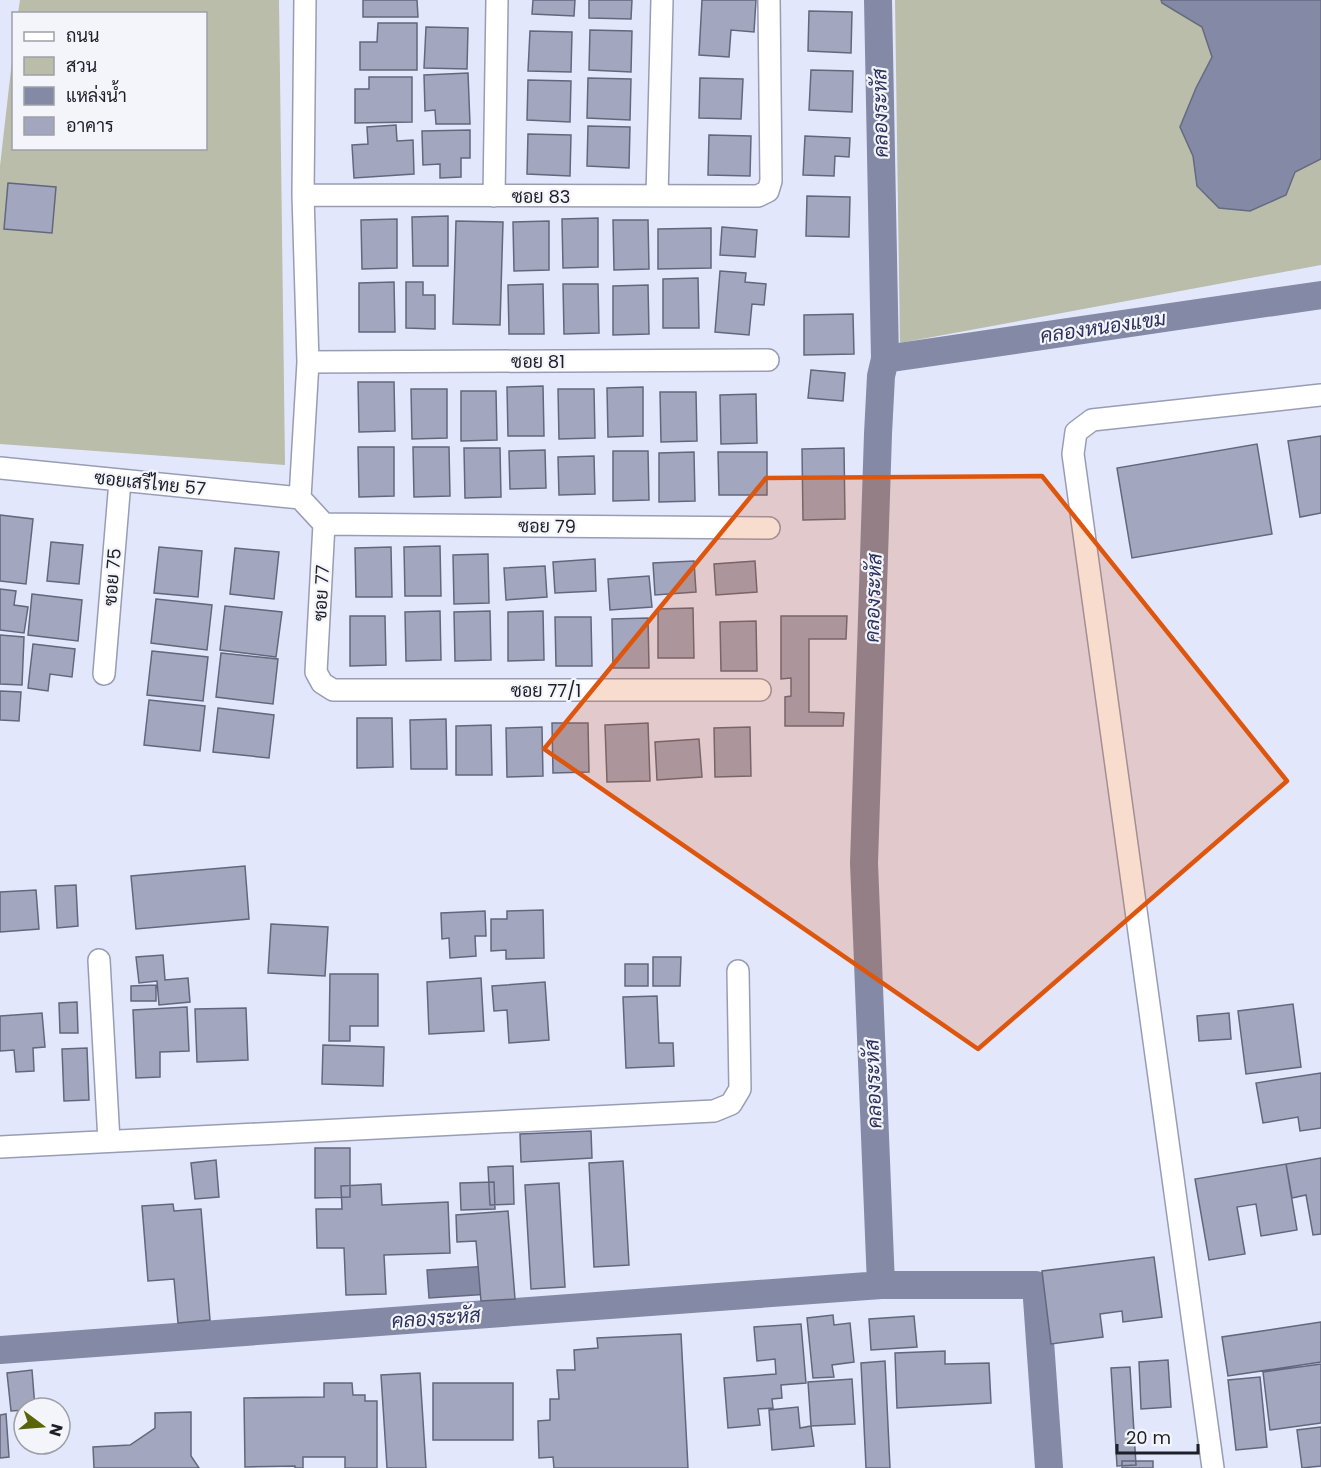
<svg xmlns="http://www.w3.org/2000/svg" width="1321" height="1468" font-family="Poppins,Sarabun,sans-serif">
  <rect width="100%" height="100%" fill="#e3e7fc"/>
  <path fill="#b9bdaa" d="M20,0H279L285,465L0,444V166L13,52L14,148H206V14L18,13Z
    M895,0H1321V265L900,343Z"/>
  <path fill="#848aa6" stroke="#656a80" stroke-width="1.5" d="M1161,0H1321V159L1295,172L1286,195L1250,211L1219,208L1197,186L1193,156L1180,127L1196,88L1212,57L1202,27L1162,3Z
    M489,1266L490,1294L429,1298L427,1270Z"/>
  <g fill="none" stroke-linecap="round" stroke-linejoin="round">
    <path stroke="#848aa6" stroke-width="28" d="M885,359L1321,295
      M881,1285H1036L1049,1468
      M0,1350L881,1285L864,863L878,434L881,376L885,359L878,0"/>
  </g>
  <path fill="#a2a7bf" stroke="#63677d" stroke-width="1.5" d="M363,0H417L418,17H363Z
    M533,0H575L574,16L532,14Z
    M589,0H632L631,19L589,18Z
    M702,0H756L754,32L731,30L729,57L699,55Z
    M809,11L852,12L851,53L808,51Z
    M378,23H417V70H360V42H377Z
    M426,27L468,28L467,69L424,68Z
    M590,30L632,31L631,72L589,70Z
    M530,31L572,32L571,72L528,71Z
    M811,70L853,71L852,112L809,110Z
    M468,73L470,124H436L435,110L425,111L424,75Z
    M369,77H412V122L355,123V89H369Z
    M588,78L631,79L630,120L587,118Z
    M700,78L743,79L741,119L699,118Z
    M528,80L571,81L570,122L527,120Z
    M396,125L397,141L413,140L414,174L354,178L352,145L368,144L367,127Z
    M588,126L630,127L629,168L587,166Z
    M470,130V158H461V177L440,178V164L423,165L422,131Z
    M528,134L571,135L570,176L527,174Z
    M709,135L751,136L750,176L708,175Z
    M805,136L850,138L849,157L835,156L834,176L803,175Z
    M8,183L56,187L52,233L4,229Z
    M807,196L850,197L849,237L806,236Z
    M448,216V266H413L412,217Z
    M598,218V267L563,268L562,219Z
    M397,219V268L362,269L361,220Z
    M613,220H648L649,269L614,270Z
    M456,221L503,222L500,325L453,324Z
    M549,221V270L514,271L513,222Z
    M722,227L757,230L755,257L720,255Z
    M711,228V268L658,269V229Z
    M720,271L746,273L745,282L766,284L764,305L752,304L749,335L715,332Z
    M698,278L699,328H663V279Z
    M394,282L395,332H359V283Z
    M406,282H423V295H435V329L406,328Z
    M543,284L544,334H509L508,285Z
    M563,284H598L599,333L564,334Z
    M648,285L649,334L613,335V286Z
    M853,314L854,354L804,355V315Z
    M811,370L845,373L843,401L808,398Z
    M358,382H394L395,431L359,432Z
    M543,386L544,436H508L507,387Z
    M643,387V436L608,437L607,388Z
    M411,389H447V438L412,439Z
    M558,389H594L595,438L559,439Z
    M461,391H496L497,440L461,441Z
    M660,392H696L697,441L661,442Z
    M756,394L757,443L721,444L720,395Z
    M1321,436V513L1300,517L1288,441Z
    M1257,444L1272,534L1132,558L1117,468Z
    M358,447H394V496L359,497Z
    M413,447H449L450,496L414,497Z
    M464,448H500L501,497L465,498Z
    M844,448L845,519L803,520L802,449Z
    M545,450L546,488L510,489L509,451Z
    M613,451H648L649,500L613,501Z
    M694,452L695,501L659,502V453Z
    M718,452H767V495H719Z
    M594,456L595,494L559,495L558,457Z
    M0,515L33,519L26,584L0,581Z
    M51,542L83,545L79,584L47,581Z
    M440,546L441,596H405L404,547Z
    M159,547L202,551L198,597L154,593Z
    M391,547L392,597H356L355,548Z
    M235,548L279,552L274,599L230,594Z
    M488,554L489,603L454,604L453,555Z
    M595,559L596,591L555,593L553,562Z
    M694,561L696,592L655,595L653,563Z
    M755,561L757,592L716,595L714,564Z
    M545,566L547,597L506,600L504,568Z
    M649,576L652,607L610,610L608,579Z
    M0,589L16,591L14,605L28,607L24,633L0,630Z
    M32,594L82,600L78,641L28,635Z
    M156,599L212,605L207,650L151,643Z
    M225,606L282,612L276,657L220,650Z
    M693,608L694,658H658V609Z
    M440,611L441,660L406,661L405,612Z
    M490,611L491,660L455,661L454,612Z
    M543,611L544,660L508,661V612Z
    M350,616H385L386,665L350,666Z
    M781,616H847L846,639H809V712L844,713L843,726H785V697L791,696V678L781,679Z
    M555,617H591L592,666H556Z
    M648,618L649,668H613L612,619Z
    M756,621L757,671H721L720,622Z
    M0,635L24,637L22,685L0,684Z
    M33,644L75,649L72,677L50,674L48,691L28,688Z
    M152,651L208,657L203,701L147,695Z
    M221,653L278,659L273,704L216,697Z
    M0,691L21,692L19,721L0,720Z
    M149,700L205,706L200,751L144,745Z
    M218,708L274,715L269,758L213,752Z
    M357,718H392L393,767L357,768Z
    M446,719L447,769H411L410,720Z
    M552,723H588L589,772L553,773Z
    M648,723L650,781L607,782L605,725Z
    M491,725L492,775H456V726Z
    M542,727L543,776L507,777L506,728Z
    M750,727L751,776L715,777L714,728Z
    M699,739L702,777L657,780L655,742Z
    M245,866L249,919L136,929L131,876Z
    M76,885L78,926L57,928L55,886Z
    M36,890L39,929L0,932V892Z
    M543,910L544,958L506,959V950L491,951V919H507V911Z
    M485,911L486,936H475L476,956L450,958L449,938L442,939L441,913Z
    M271,924L328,927L325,976L268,973Z
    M163,955L165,980L188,978L190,1002L159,1005L157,981L139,983L136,957Z
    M653,957H681L680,986H653Z
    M625,964H648V986H625Z
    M330,974H378V1026H350V1041H329Z
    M481,978L484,1031L429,1034L427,982Z
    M545,982L549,1040L509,1043L507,1010L494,1011L492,986Z
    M156,985V1001H131V986Z
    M657,996L659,1043H673L674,1066L626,1068L623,997Z
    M77,1002L78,1033H60L59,1003Z
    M1293,1004L1301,1067L1246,1074L1238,1011Z
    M187,1007L189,1051L160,1052V1077L136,1078L133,1010Z
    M246,1008L248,1060L197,1062L195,1009Z
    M42,1013L45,1047L33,1048L34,1071L16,1072L14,1050L0,1051V1016Z
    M1229,1013L1231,1039L1199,1041L1197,1016Z
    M323,1045L384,1047L383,1086L322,1084Z
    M87,1048L89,1100L64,1101L62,1049Z
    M1321,1073V1128L1300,1131L1298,1117L1263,1123L1256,1083Z
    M591,1131L592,1158L521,1162L520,1134Z
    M315,1148H350V1197L315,1198Z
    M1321,1158V1234L1313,1235L1306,1195L1292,1198L1286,1164Z
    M216,1160L219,1197L195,1199L191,1163Z
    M623,1161L629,1265L594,1267L589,1163Z
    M1286,1164L1297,1230L1261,1236L1256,1204L1237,1207L1245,1254L1209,1260L1195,1179Z
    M513,1166L514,1204L490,1205L488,1167Z
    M494,1182L495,1209L461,1210L460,1183Z
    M559,1183L565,1287L531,1289L525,1185Z
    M381,1184L382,1205L448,1202L450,1253L384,1255L386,1294L346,1295L344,1248H317L316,1209H342L341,1186Z
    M173,1204L174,1211L201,1209L210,1320L178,1323L174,1279L148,1281L142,1206Z
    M508,1211L515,1299L481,1301L476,1241L457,1242L456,1215Z
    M1154,1257L1162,1317L1123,1322L1122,1311L1100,1314L1103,1337L1051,1344L1042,1271Z
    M833,1315L834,1325L850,1323L854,1362L832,1365L834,1377L813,1378L807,1318Z
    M914,1316L917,1347L871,1350L869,1319Z
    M1321,1322V1362L1228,1376L1222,1337Z
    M801,1324L806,1383L781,1385L782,1398L772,1399L773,1408L758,1409L760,1425L728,1428L724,1378L776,1374L775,1359L757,1361L754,1327Z
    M681,1334L688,1468H554L553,1457L539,1458L538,1421L550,1420V1399H559L557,1370H575L574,1350L598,1348L597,1338Z
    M945,1351V1364L989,1363L991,1403L897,1408L895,1353Z
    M1168,1360L1171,1407L1141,1409L1139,1362Z
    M885,1361L890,1468H866L861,1363Z
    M1321,1364V1423L1270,1430L1263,1372Z
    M1130,1367L1136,1465L1117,1466L1111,1368Z
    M32,1370L35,1408H24V1410L11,1411L7,1373Z
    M420,1373L426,1468H387L381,1375Z
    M1260,1377L1267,1447L1236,1450L1228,1380Z
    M852,1379L855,1424L811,1426L808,1382Z
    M324,1383H352L353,1395H365V1401H377V1468H345V1457H303V1468H295V1466L245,1467L244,1398L324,1397Z
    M433,1383H513V1440H433Z
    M798,1407L800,1428L811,1426L814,1446L772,1450L769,1410Z
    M191,1412V1456L199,1468H94L93,1447L130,1445L155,1428V1413Z
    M6,1414L9,1457L0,1458V1415Z
    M1321,1427V1466L1302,1468L1297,1430Z
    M1122,1461H1153V1468H1122Z"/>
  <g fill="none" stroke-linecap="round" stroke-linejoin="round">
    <defs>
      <path id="street" d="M303,195L758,196L768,191L771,181L769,0
        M494,196L497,0
        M657,196L662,0
        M308,362L768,360
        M0,468L300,498
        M300,498L324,524L316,672L322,683L333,690H760
        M300,498L308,362L303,195L305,0
        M324,524L769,528
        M104,674L120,481
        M99,960L109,1141
        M0,1147L714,1111L731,1104L740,1089L738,971
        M1213,1468L1073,454L1076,432L1092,420L1321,395"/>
    </defs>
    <use href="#street" stroke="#989db5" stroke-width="24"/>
    <use href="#street" stroke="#fff" stroke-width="21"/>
  </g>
  <path fill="#de560d" fill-opacity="0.2" stroke="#de560d" stroke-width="4.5" stroke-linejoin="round" d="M1042,476L1287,781L978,1049L544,749L766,478Z"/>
  <g text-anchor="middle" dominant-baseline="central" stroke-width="4.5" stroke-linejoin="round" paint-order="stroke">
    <g font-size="18" fill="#1d1f28" stroke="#f4f5fa">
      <text x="541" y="196">ซอย 83</text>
      <text x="538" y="361">ซอย 81</text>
      <text transform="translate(150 483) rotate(6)">ซอยเสรีไทย 57</text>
      <text transform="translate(547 526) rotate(1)">ซอย 79</text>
      <text transform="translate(112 577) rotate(-85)">ซอย 75</text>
      <text transform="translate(321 593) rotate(-87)">ซอย 77</text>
      <text x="546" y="690">ซอย 77/1</text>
    </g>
    <g font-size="20" font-style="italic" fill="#2d325c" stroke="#f4f5fa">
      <text transform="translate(880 113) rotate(-91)">คลองระหัส</text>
      <text transform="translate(1103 327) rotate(-8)">คลองหนองแขม</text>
      <text transform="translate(873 598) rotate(-88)">คลองระหัส</text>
      <text transform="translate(873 1084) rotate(-92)">คลองระหัส</text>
      <text transform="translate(436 1318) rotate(-4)">คลองระหัส</text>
    </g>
  </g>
  <rect x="12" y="12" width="195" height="138" fill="#f4f5fa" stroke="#9e9fa6" stroke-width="1.5"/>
  <rect x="24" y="32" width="30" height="9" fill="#ffffff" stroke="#9e9fa6" stroke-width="1.5"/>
  <text x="66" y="42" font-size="18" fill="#1d1f28">ถนน</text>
  <rect x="24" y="57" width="30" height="18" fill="#b9bdaa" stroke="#9e9fa6" stroke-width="1.5"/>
  <text x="66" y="72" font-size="18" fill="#1d1f28">สวน</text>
  <rect x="24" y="87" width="30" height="18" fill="#848aa6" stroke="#9e9fa6" stroke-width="1.5"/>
  <text x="66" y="102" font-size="18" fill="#1d1f28">แหล่งน้ำ</text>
  <rect x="24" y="117" width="30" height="18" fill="#a2a7bf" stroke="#9e9fa6" stroke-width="1.5"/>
  <text x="66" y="132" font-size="18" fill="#1d1f28">อาคาร</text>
  <g transform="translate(42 1426) rotate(106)"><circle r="28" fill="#f4f5fa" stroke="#9e9fa6" stroke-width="1.5"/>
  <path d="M0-4.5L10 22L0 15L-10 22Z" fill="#5a6508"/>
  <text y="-9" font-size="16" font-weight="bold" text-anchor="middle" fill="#1d1f28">N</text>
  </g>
  <path d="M1117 1444v9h81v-9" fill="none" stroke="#1d1f28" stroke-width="3"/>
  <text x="1126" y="1444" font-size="18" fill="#1d1f28" stroke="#f4f5fa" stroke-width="4.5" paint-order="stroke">20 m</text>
</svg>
